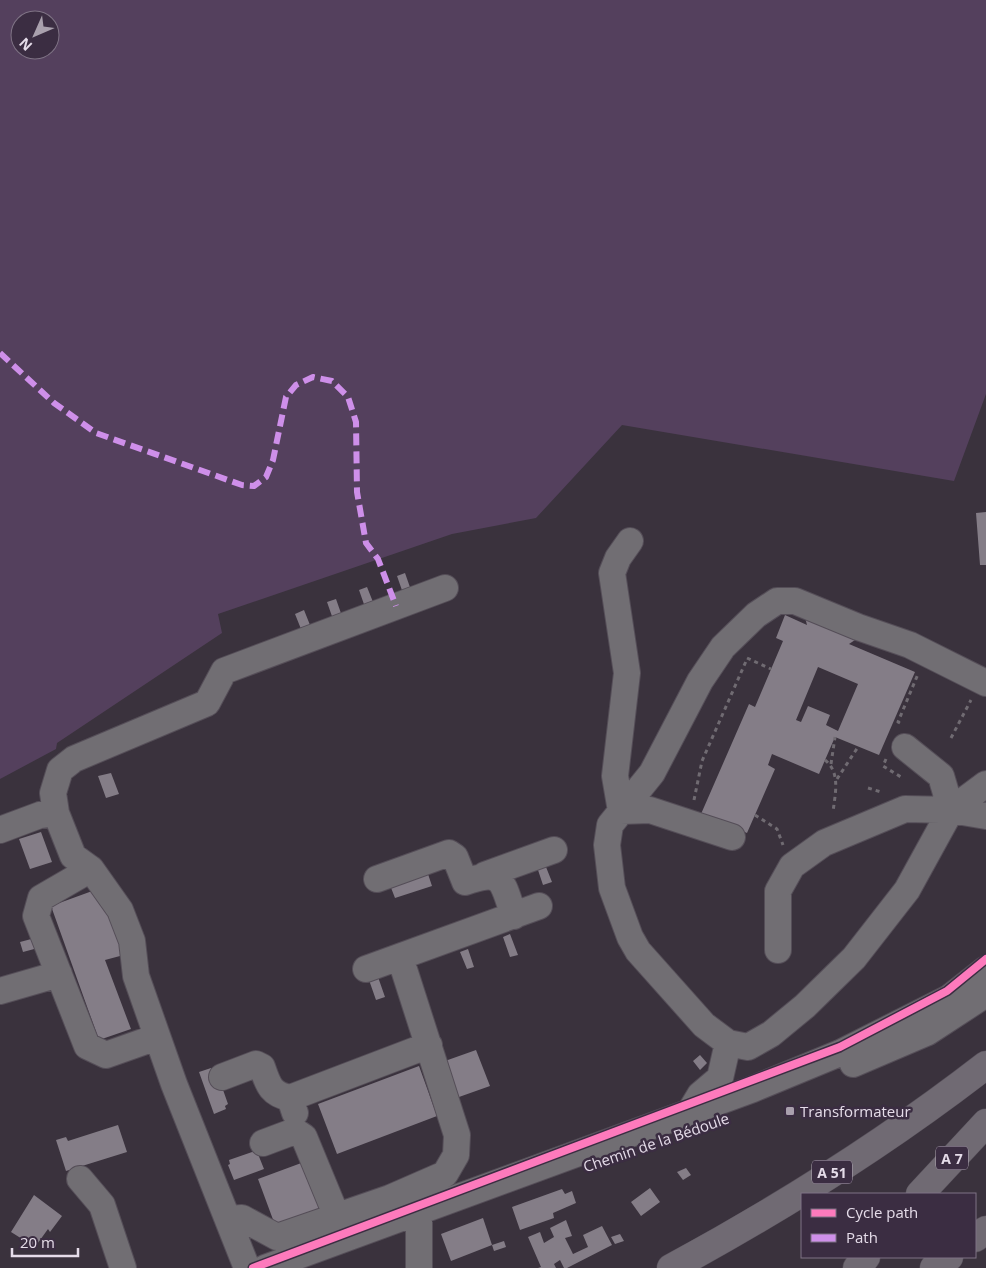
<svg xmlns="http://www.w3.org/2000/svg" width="986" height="1268" font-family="'Open Sans',sans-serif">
  <rect width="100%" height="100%" fill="#3a323d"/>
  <path fill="#54405d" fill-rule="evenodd" d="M0,0H986V394L954,481L622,425L536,518L452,534L218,614L222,633L57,743L56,749L0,779ZM20,20H50V50H20Z"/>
  <path fill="#847d87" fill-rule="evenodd" d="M986,512V565H980L976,513Z
    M405,573L412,593L404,596L397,576Z
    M367,587L375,607L366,610L359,590Z
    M336,599L343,619L334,622L327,602Z
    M304,610L312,630L303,634L295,614Z
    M785,615L807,625L805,617L855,640L849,644L915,672L879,755L835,737L819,774L772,754L768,765L775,769L747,833L701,814L749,704L755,707L783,641L776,638ZM818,667L858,684L838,731L826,725L830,715L808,706L801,722L796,720Z
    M111,773L119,794L106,798L98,776Z
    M41,832L52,862L30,869L19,839Z
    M544,862L552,882L543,885L536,864Z
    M426,868L432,886L395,898L388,880Z
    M95,890L110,903L122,950L120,956L105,960L131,1029L99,1040L51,906Z
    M510,934L518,955L510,957L503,937Z
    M35,938L38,948L23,952L20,942Z
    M468,949L474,967L467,969L460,952Z
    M378,977L385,997L376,1000L369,980Z
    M476,1050L490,1086L459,1097L445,1061Z
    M700,1055L707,1063L700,1070L693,1061Z
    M419,1066L437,1116L337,1154L318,1104Z
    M211,1068L213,1071L216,1070L228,1104L225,1106L226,1109L214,1114L199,1072Z
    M118,1125L127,1152L66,1171L56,1140L66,1137L68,1141Z
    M255,1151L258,1154L264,1169L234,1180L228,1165L230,1164L229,1160Z
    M304,1162L321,1209L275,1225L258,1179Z
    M686,1168L691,1175L683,1180L677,1172Z
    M650,1188L660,1202L641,1216L631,1202Z
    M562,1189L565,1194L572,1191L576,1203L553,1213L554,1218L520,1230L512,1207Z
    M34,1195L62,1216L50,1232L48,1229L35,1247L11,1232Z
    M483,1218L492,1245L504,1241L506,1247L494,1251L492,1245L451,1261L441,1234Z
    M566,1220L572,1236L565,1238L573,1254L588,1247L583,1235L602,1226L612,1245L567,1268H564L560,1260L554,1264L556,1268H538L541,1267L528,1237L540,1232L544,1243L554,1237L550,1228Z
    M620,1234L624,1241L615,1244L611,1237Z"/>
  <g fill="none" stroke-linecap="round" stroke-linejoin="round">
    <defs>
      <path id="minor" d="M630,541L618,558L612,573L627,673L615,776L621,811L650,810L732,837
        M986,683L910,645L858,627L795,601H777L756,615L723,647L700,681L652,773L610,825L607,845L612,888L630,937L638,951L704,1025L728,1043L748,1047L771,1034L805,1006L854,958L907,890L951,810L986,784
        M905,747L941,776L951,810
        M0,830L40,815L56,813
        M91,869L41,898L36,916L87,1046L106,1055L157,1037
        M485,875L554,850
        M377,879L449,853L455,857L465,882C504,868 502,882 514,916
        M778,950V891L792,866L824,843L905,809L951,810L986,816
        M366,969L539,906
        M0,991L59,974
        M853,1064L928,1032L986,994
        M222,1077L256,1064L262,1067C268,1084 270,1094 290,1098L295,1113
        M290,1098L429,1045
        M691,1110L700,1095L720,1078L728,1043
        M263,1143L295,1131L304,1137L337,1217
        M80,1179L102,1205L123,1268
        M419,1211V1268
        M228,1219L242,1218L277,1237L390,1198L445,1174L456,1155L457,1135L400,957
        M247,1268L174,1084L136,976L132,941L120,910L91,869L73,856L56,813L53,793L60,770L74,759L207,703L224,671L445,588
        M265,1268L753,1089L840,1053L949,998L986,969"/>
      <path id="highway" d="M920,1194L986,1123
        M975,1238L986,1230
        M671,1268C780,1209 888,1141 986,1065
        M857,1268L866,1257
        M934,1268L949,1257"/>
    </defs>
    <use href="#minor" stroke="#554e58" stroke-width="28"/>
    <use href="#highway" stroke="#554e58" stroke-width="29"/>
    <path stroke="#706b72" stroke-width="3" stroke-dasharray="4 4" stroke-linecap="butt" d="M747,658L771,669
      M900,723L898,722L918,674
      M951,738L971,700
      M886,759L883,766L901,777
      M825,760C841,773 835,794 833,812
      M831,764L835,737
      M837,779L858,747
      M868,788L881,792
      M694,800L702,761L747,659
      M755,815L777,829L783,845"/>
    <use href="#minor" stroke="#716e73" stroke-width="26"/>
    <use href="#highway" stroke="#706a73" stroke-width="28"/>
    <path stroke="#ce8fe9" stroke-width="6" stroke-dasharray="12 6" stroke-linecap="butt" d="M0,353L54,403L96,433L242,485L254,486L266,477L273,460L286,397L296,385L313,377L332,381L348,397L356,422L357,492L366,543L378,559L396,606"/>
    <defs>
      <path id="cycleway" d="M253,1268L840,1047L947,991L986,959"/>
    </defs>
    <use href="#cycleway" stroke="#3b2d42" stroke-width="11"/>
    <use href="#cycleway" stroke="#fd7abc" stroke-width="8"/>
  </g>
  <rect fill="#a9a0ad" stroke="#3b2d42" stroke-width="2" x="785" y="1106" width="10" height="10" rx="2.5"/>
  <g text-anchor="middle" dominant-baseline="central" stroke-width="5" stroke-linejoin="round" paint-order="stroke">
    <g fill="#3b2d42" stroke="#b2a8b7" stroke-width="1">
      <rect x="936" y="1146.5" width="32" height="23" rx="4"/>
      <rect x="812" y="1160.5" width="40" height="23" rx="4"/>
    </g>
    <g font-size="14" font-weight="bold" fill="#e5dce9">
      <text x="952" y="1158">A 7</text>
      <text x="832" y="1172">A 51</text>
    </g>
    <g font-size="15" fill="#e5dce9" stroke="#3b2d42" text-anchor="start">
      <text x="800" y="1111">Transformateur</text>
    </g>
    <g font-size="15" fill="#e5dce9" stroke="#3b2d42">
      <text transform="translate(656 1142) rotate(-19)">Chemin de la Bédoule</text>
    </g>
  </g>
  <rect x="801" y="1193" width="175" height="65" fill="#3b2d42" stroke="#7f7385"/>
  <rect x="811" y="1209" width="25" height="8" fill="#fd7abc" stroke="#7f7385"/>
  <text x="846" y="1218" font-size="15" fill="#e5dce9">Cycle path</text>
  <rect x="811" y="1234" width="25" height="8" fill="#ce8fe9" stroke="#7f7385"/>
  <text x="846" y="1243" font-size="15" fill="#e5dce9">Path</text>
  <g transform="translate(35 35) rotate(225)"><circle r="24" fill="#3b2d42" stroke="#7f7385"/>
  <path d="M0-4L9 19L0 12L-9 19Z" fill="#a9a0ad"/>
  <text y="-8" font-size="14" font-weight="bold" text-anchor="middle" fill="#e5dce9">N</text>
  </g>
  <path d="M12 1248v8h66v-8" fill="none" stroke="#e5dce9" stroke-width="2.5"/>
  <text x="20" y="1248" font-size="15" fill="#e5dce9" stroke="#3b2d42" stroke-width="4" paint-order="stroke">20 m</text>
</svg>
